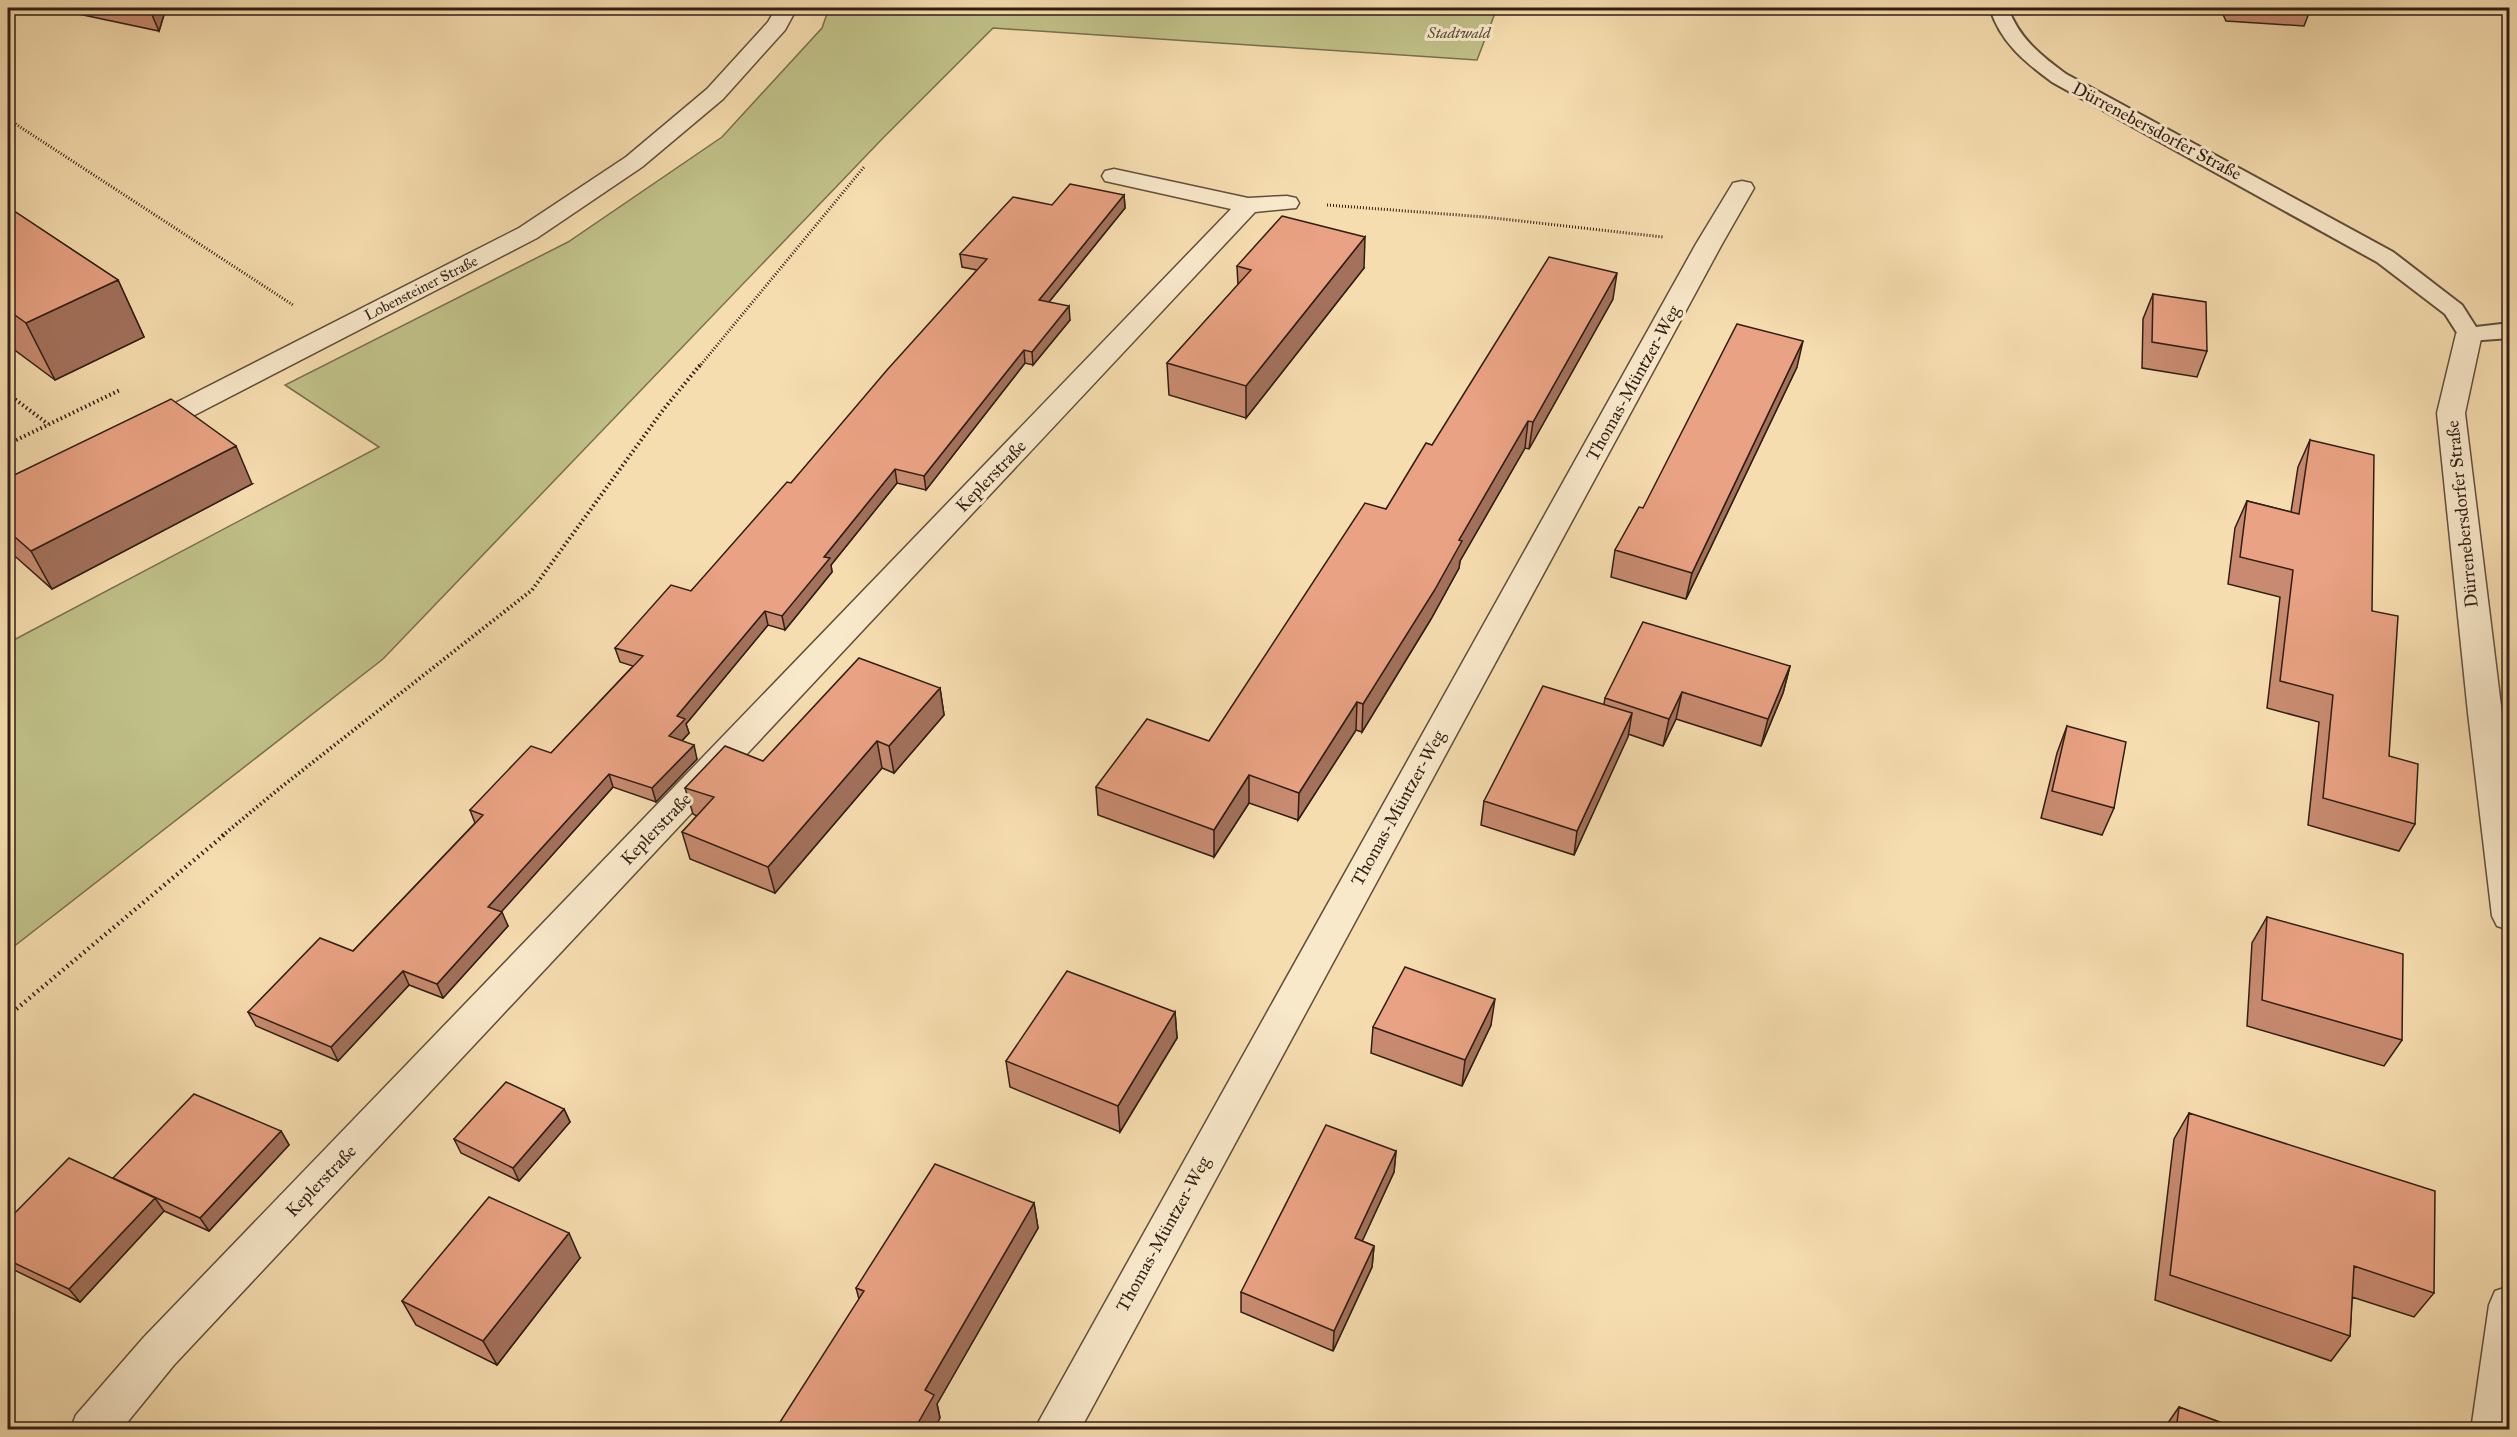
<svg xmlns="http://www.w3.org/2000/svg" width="2517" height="1437" font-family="'IM FELL Great Primer',serif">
  <rect width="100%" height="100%" fill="#f6ddaf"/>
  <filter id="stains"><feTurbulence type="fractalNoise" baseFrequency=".00333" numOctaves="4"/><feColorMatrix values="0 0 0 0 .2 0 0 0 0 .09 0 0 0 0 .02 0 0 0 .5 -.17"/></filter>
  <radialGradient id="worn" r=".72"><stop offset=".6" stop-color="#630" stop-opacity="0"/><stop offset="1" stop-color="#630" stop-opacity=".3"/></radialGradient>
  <path fill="#c0c088" stroke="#786f4e" stroke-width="1.5" d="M829,8H1497L1477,60L993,28L884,137L383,659L8,951V643L379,447L285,385L568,242L722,137L822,28Z"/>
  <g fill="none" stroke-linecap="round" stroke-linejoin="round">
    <defs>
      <path id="service" d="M1990,8H2008C2019,38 2040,55 2066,74L2393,252L2462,305L2476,327L2510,323V338L2469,341L2461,339L2445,314L2377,262L2052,82C2025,62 2000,42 1990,8Z"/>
      <path id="minor" d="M1114,169L1248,198L1287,196L1296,198L1299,203L1296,208L1255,212L174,1365L121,1430H70L76,1415L144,1337L1231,209L1105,181L1102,176L1105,171Z
        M1742,181L1751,183L1754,188L1722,244L1080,1430H1034L1696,244L1733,183Z
        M2469,326L2478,328L2482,334L2465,413L2510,779V930L2497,926L2492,916L2468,713L2437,413L2456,334L2460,328Z
        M2510,1286V1430H2471L2489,1305L2495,1291Z"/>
      <path id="tertiary" d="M776,8H797L785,30L723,99L642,167L537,238L156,435L146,438L136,435L132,429L136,423L519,228L626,157L707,89L768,22Z"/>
    </defs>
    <use href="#service" stroke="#624e3c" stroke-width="4"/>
    <use href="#minor" stroke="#624e3c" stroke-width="3"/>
    <use href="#tertiary" stroke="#624e3c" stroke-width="3"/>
    <path stroke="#301e15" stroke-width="3" stroke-dasharray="1 2" stroke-linecap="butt" d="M8,119L293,305
      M1327,205L1485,217L1663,237
      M699,367L864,167"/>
    <path stroke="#301e15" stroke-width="4" stroke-dasharray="1.5 3" stroke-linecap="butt" d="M8,394L48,424
      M8,444L120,390
      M222,836L280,788L532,590L663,410L700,365"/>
    <path stroke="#301e15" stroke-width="4.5" stroke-dasharray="1.5 4" stroke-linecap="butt" d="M8,1016L224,835"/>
    <use href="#service" fill="#f9e9cb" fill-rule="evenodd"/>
    <use href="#minor" fill="#f9e9cb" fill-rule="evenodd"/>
    <use href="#tertiary" fill="#f9e9cb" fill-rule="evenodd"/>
  </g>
  <path fill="#c88b71" stroke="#301e15" stroke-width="1.5" d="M50,8H166L159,31Z
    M2220,8H2311L2304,26L2226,21Z
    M1124,195L1125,208L1049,302L1070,320L1033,365L1025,363L926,490L897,483L831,565L832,572L785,630L768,625L686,724L689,733L682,741L697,759L656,802L613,787L501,912L508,926L443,998L409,985L338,1061L256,1026L248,1012L353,951L475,823L470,810L551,753L633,666L620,662L615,648L691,591L791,483L977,270L962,267L960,254L1052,205Z
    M8,207L118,280L144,337L55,380L8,345Z
    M1237,266L1364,268L1246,418L1169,395L1167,363L1238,285Z
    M2153,294L2207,351L2197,377L2142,368L2143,319Z
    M1613,299L1529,449L1525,448L1460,561L1459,568L1431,619L1362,732L1356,730L1298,820L1249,803L1214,857L1098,815L1096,787L1209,741L1386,509L1432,445Z
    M1797,367L1686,599L1611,577L1615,550L1643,508Z
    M2310,440L2372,611L2389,756L2415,824L2399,851L2308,825L2319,722L2267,708L2280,597L2228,584L2235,528L2247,501L2291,512L2298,467Z
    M8,478L252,484L52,589L8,550Z
    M1790,666L1783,693L1761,746L1676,719L1663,746L1628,734L1574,855L1481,825L1484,801L1604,704L1605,698Z
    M940,688L944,715L894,773L882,768L775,893L690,859L682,832L697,816L693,814L685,788L763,761Z
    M2067,726L2114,808L2102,835L2041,818L2057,753Z
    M2267,917L2402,1040L2384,1066L2247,1026L2252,943Z
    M1175,1012L1177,1038L1120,1132L1010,1087L1006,1061Z
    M1491,1025L1462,1086L1371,1053L1373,1027Z
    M564,1109L570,1122L519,1181L461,1153L454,1139Z
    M2189,1113L2434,1293L2414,1317L2352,1297L2350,1336L2331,1361L2155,1300L2174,1139Z
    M281,1131L289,1145L209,1231L164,1211L80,1302L8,1267V1220L113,1178Z
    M1396,1151L1394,1172L1362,1241L1374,1246L1372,1267L1333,1351L1241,1312V1292Z
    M1034,1203L1038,1228L937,1404L940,1418L859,1299L856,1288Z
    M580,1258L497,1365L416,1325L402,1301Z
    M2179,1407L2241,1430H2163Z"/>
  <path fill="#a3715c" stroke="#301e15" stroke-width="1.5" d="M149,8H166L159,31Z
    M1124,195L1125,208L1040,313L1039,300Z
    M1365,237L1364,268L1246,418V386Z
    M1617,273L1613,299L1529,449L1533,422Z
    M118,280L144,337L55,380L26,323Z
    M1069,306L1070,320L1033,365L1032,352Z
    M1803,341L1797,367L1686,599L1692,573Z
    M1024,350L1025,363L926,490L924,476Z
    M1528,421L1525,448L1460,561L1459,568L1431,619L1362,732L1363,704Z
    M236,446L252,484L52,589L31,551Z
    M895,469L897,483L831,565L832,572L785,630L782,616L824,557Z
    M765,611L768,625L686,724L689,733L673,750L669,736L677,716Z
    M1790,666L1783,693L1761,746L1768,719Z
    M940,688L944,715L894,773L889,746Z
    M1682,692L1676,719L1663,746L1669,719Z
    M1357,702L1356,730L1298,820L1299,793Z
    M1632,713L1628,737L1574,855L1577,831Z
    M877,741L882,768L775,893L768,867Z
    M694,745L697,759L656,802L652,788Z
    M609,774L613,787L494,920L488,907Z
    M1249,775V803L1214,857V830Z
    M502,912L508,926L443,998L437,984Z
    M403,971L409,985L338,1061L331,1047Z
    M1495,999L1491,1025L1462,1086L1465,1060Z
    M1175,1012L1177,1038L1120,1132L1118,1106Z
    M564,1109L570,1122L519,1181L513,1168Z
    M281,1131L289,1145L209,1231L200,1218Z
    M1396,1151L1394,1172L1354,1259L1355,1238Z
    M155,1198L164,1211L80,1302L69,1289Z
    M1034,1203L1038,1228L937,1404L940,1418L934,1430H914L925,1390Z
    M569,1233L580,1258L497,1365L483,1341Z
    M1374,1246L1372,1267L1333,1351L1334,1331Z"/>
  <path fill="#e9a283" stroke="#301e15" stroke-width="1.5" d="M1070,184L1124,195L1039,300L1069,306L1032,352L1024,350L924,476L895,469L824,557L830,558L782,616L765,611L677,716L685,719L669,736L694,745L652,788L609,774L488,907L502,912L437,984L403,971L331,1047L248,1012L320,938L353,951L483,815L470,810L531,746L551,753L643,656L615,648L671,585L691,591L787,482L791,483L887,370L987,259L960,254L1013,197L1052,205Z
    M8,207L118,280L26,323L8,310Z
    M1282,216L1365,237L1246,386L1167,363L1251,270L1237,266Z
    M1549,257L1617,273L1533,422L1528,421L1459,540L1462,541L1434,591L1363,704L1357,702L1299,793L1249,775L1214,830L1096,787L1147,719L1209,741L1365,503L1386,509L1426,443L1432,445Z
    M2153,294L2206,302L2207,351L2152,342Z
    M1737,324L1803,341L1692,573L1615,550L1639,507L1643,508Z
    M171,399L236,446L31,551L8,531V478Z
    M2310,440L2374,455L2372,611L2398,616L2389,756L2418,764L2415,824L2323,798L2333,695L2280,681L2293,570L2240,557L2247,501L2299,514Z
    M1643,622L1790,666L1768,719L1682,692L1669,719L1605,698Z
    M859,658L940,688L889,746L877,741L768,867L682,832L714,797L685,788L725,746L763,761Z
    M1543,686L1632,713L1577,831L1484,801Z
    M2067,726L2126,742L2114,808L2052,791Z
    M2267,917L2403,954L2402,1040L2262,1000Z
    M1405,967L1495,999L1465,1060L1373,1027Z
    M1067,971L1175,1012L1118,1106L1006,1061Z
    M506,1082L564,1109L513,1168L454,1139Z
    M194,1094L281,1131L200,1218L113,1178Z
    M2189,1113L2435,1191L2434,1293L2354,1266L2350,1336L2170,1275Z
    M1326,1125L1396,1151L1355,1238L1374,1246L1334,1331L1241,1292Z
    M69,1158L155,1198L69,1289L8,1260V1220Z
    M935,1164L1034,1203L925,1390L934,1395L914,1430H775L864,1291L856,1288Z
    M489,1197L569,1233L483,1341L402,1301Z
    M2179,1407L2241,1430H2176Z"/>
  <g text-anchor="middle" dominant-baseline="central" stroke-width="6" stroke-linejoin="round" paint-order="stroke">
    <g font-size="15" font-style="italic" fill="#5b4f38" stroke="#f9e9cb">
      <text x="1459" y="33">Stadtwald</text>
    </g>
    <g font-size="15" fill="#301e15" stroke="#f9e9cb">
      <text transform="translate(421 288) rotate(-27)">Lobensteiner Straße</text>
    </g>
    <g font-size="18" fill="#301e15" stroke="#f9e9cb">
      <text transform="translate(2157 131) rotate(28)">Dürrenebersdorfer Straße</text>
      <text transform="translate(1633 383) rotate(-61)">Thomas-Müntzer-Weg</text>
      <text transform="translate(991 476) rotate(-46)">Keplerstraße</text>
      <text transform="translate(2462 514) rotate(-96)">Dürrenebersdorfer Straße</text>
      <text transform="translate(1398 808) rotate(-61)">Thomas-Müntzer-Weg</text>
      <text transform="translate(656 829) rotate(-46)">Keplerstraße</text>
      <text transform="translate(321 1181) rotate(-46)">Keplerstraße</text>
      <text transform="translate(1163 1234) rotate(-61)">Thomas-Müntzer-Weg</text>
    </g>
  </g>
  <rect width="2517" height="1437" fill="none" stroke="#f6ddaf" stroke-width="30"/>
  <rect x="9" y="9" width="2499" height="1419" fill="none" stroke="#301e15" stroke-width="3"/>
  <rect x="15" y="15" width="2487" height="1407" fill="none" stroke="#301e15" stroke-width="1.5"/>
  <rect width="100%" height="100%" filter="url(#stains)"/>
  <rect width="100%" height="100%" fill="url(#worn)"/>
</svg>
